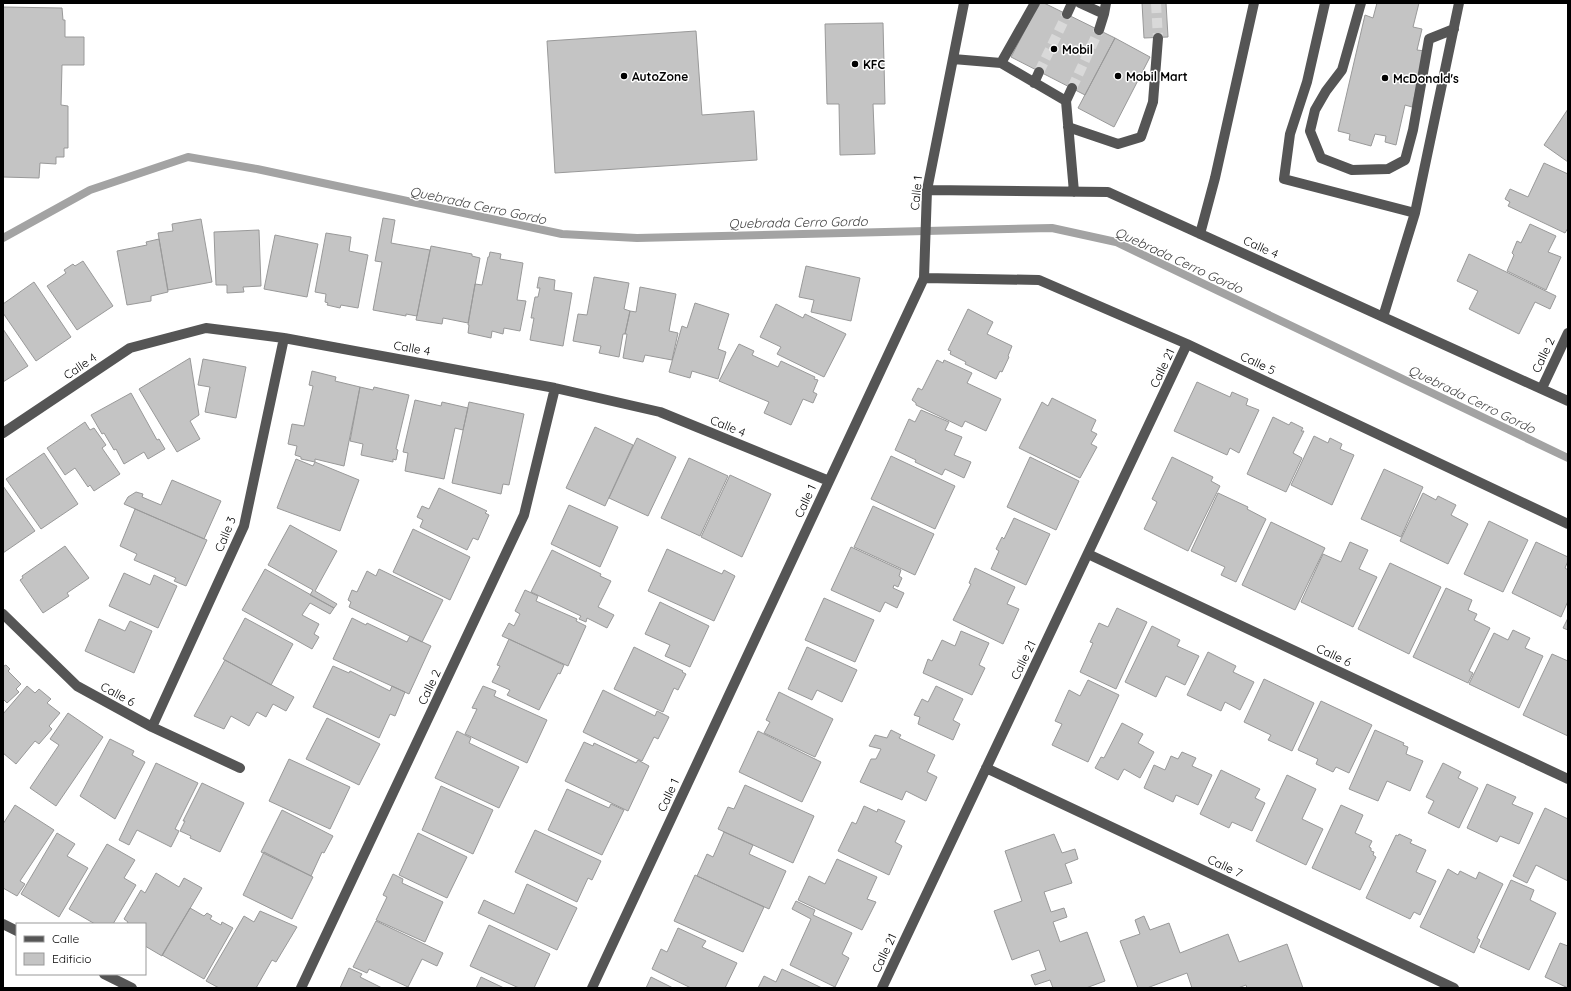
<svg xmlns="http://www.w3.org/2000/svg" width="1571" height="991" font-family="Quicksand,sans-serif">
  <rect width="100%" height="100%" fill="#fff"/>
  <g fill="none" stroke-linecap="round" stroke-linejoin="round">
    <path stroke="#a3a3a3" stroke-width="8" d="M3,238L90,190L188,157L257,169L562,234L637,238L1052,228L1116,242L1568,458"/>
  </g>
  <path fill="#c4c4c4" stroke="#999" d="M1039,3H1044L1115,38L1085,95L1011,57Z
    M1142,3H1166L1168,37L1144,38Z
    M1377,3H1419L1413,27L1422,29L1417,50L1425,51L1412,107L1405,105L1396,145L1385,142L1386,136L1375,134L1371,146L1349,140L1350,134L1338,131L1365,15L1373,18Z
    M3,7L62,8L63,20H65V37H84V65H62L61,105L68,106V148H64V157H56V164L40,163L39,178L3,177Z
    M883,23L885,104H873L875,154L840,155L839,104H827L825,24Z
    M696,31L702,115L754,111L757,160L555,173L547,41Z
    M1115,38L1150,57L1114,127L1078,108Z
    M1568,109V162L1544,145Z
    M1544,163L1568,174V228L1565,233L1508,206L1510,202L1505,199L1510,189L1528,197Z
    M383,218L395,220L391,243L430,250L417,316L406,314V316L373,310L382,262L375,261Z
    M201,219L212,282L168,290L158,233L173,231L172,224Z
    M1530,224L1556,236L1548,252L1561,257L1546,290L1507,271L1514,255L1512,253L1517,241L1521,243Z
    M259,230L261,286L243,287L244,292L227,293V285H216L214,232Z
    M326,233L351,237L349,251L368,255L358,308L341,305L340,308L327,305L328,303L325,302L326,294L315,292Z
    M275,235L318,244L307,297L264,289Z
    M159,239L168,292L151,296V301L127,305L117,251L147,245L146,242Z
    M431,246L472,254V256L480,258L468,323L443,318L442,324L416,320Z
    M490,252L501,254L500,259L523,263L517,300L526,301L520,331L504,328L503,334L492,331L491,338L468,333L469,325H468L475,284L482,285L488,257H489Z
    M1469,254L1556,296L1550,309L1535,302L1519,334L1469,309L1478,291L1457,281Z
    M83,261L113,306L77,330L47,286L66,273L64,270L73,264L75,266Z
    M806,266L860,278L851,321L811,312L814,300L799,297Z
    M539,277L555,280L554,290L572,293L563,346L530,340L534,318H531L535,297H538L540,288H537Z
    M594,277L629,283L624,309L630,311L625,334H623L619,357L599,353L601,346L573,341L578,314L587,315Z
    M34,282L71,337L36,361L3,313V304Z
    M640,287L676,294L669,331L678,333L672,360L645,355L643,362L623,358L627,334H625L630,311L636,312Z
    M695,303L729,314L718,349L726,352L718,379L692,371L690,378L669,372L682,326L687,328Z
    M776,304L803,318L805,314L846,334L824,377L777,354L781,347L760,337Z
    M968,309L993,322L987,334L1012,346L1008,356L1009,357L1002,372L1000,371L996,379L965,364L966,362L950,354L951,351L948,350Z
    M3,329L28,366L3,382Z
    M739,344L754,351L752,355L778,367L781,361L815,377L814,379L818,380L813,392L817,394L813,403L803,399L791,425L764,413L769,402L719,381Z
    M190,358L199,415L190,421L200,439L177,452L139,389Z
    M203,359L246,367L236,418L205,412L210,387L198,385Z
    M937,360L943,363L944,360L972,373L967,383L1001,399L986,431L965,421L962,427L916,405V403L912,400L918,388L922,390Z
    M312,371L336,377L335,381L360,387L344,466L315,459V462L301,459V457L295,455L297,446L288,444L292,424L304,426L313,386L309,385Z
    M1197,382L1230,397L1232,392L1248,399L1246,405L1259,410L1239,453L1230,448L1227,455L1174,431Z
    M360,387L373,390L374,387L409,395L396,449L398,450L396,460L393,459V462L361,455L363,444L350,441Z
    M131,393L157,440L159,439L165,449L148,459L144,452L124,464L116,449L114,450L104,433L102,434L91,415Z
    M1052,398L1096,420L1091,431L1097,434L1091,444L1097,447L1080,478L1019,448L1042,402L1048,406Z
    M415,400L441,406L442,402L468,408L463,430L455,428L444,479L405,471L408,453L403,452Z
    M469,402L524,414L509,485L503,484L501,494L452,483Z
    M921,410L949,422L945,430L962,437L954,455L971,462L964,478L945,469L942,475L915,462L916,460L895,450L909,419L915,422Z
    M1273,417L1289,425L1291,422L1303,428L1301,431H1304L1293,453L1302,458L1286,492L1247,474Z
    M85,422L90,430L94,428L106,445L102,448L120,474L94,491L90,485L88,487L75,468L65,475L47,448Z
    M595,427L633,445L605,506L566,488Z
    M1314,436L1328,443L1330,438L1342,444L1340,449L1354,455L1332,505L1291,485Z
    M637,438L676,457L648,516L609,498Z
    M44,453L78,504L41,529L6,479Z
    M891,456L955,486L935,529L871,499Z
    M1030,457L1079,481L1056,530L1007,507Z
    M1172,457L1213,477L1211,481L1220,486L1188,551L1144,529L1157,502L1152,499Z
    M689,458L728,476L700,536L661,518Z
    M296,459L313,466L315,462L359,480L340,531L277,508Z
    M1384,469L1423,487L1401,537L1361,519Z
    M730,475L771,494L742,557L701,537Z
    M172,480L221,501L204,539L124,504L128,497L136,492L143,494L142,497L161,505Z
    M3,486L35,531L3,553Z
    M439,488L487,511L485,513L489,515L478,540L473,538L467,550L420,527L423,520L417,517L422,506L429,509Z
    M1218,493L1248,507L1247,509L1266,519L1236,582L1221,575L1225,567L1191,551Z
    M1423,493L1436,500L1438,496L1456,505L1451,515L1468,524L1448,564L1400,541Z
    M569,505L618,527L600,567L551,544Z
    M873,506L934,534L915,575L854,547Z
    M135,509L207,540L186,586L174,581L176,578L134,560L137,554L120,546Z
    M1014,518L1050,534L1026,585L991,569L999,551L996,549L1002,537L1004,539Z
    M1489,521L1528,540L1503,592L1464,574Z
    M1271,522L1325,548L1295,610L1242,585Z
    M290,525L337,551L315,591L337,604L334,608L310,595L313,590L268,565Z
    M413,529L470,557L450,600L393,572Z
    M1350,542L1368,550L1359,569L1377,577L1353,627L1301,602L1323,554L1341,562Z
    M1536,542L1568,557V561L1565,568L1568,570V601L1561,617L1512,593Z
    M65,546L89,578L67,593L69,596L43,613L20,580L23,578L22,576Z
    M851,547L901,570L899,576L902,578L898,587L894,585L893,588L904,593L897,608L885,602L880,612L831,590Z
    M667,549L722,574L724,570L735,576L714,621L648,591Z
    M552,550L601,574L600,576L611,581L598,607L614,615L607,628L587,618L586,622L579,619L581,616L531,592Z
    M1390,563L1441,587L1409,654L1358,629Z
    M975,568L1015,587L1007,604L1019,609L1003,644L953,620L971,584L969,583Z
    M265,569L334,608L330,614L310,603L302,615L319,624L314,634L319,637L312,649L242,610Z
    M379,569L443,600L422,642L349,607L351,602L348,600L352,590L357,592L367,571L376,576Z
    M124,573L150,585L154,575L177,586L158,628L109,606Z
    M1446,588L1472,600L1468,610L1477,614L1474,620L1490,628L1469,671L1473,673L1468,683L1413,657Z
    M525,590L538,596L536,601L577,619L576,621L586,626L568,666L502,636L509,623L514,626L520,614L515,611Z
    M824,598L874,620L855,662L805,640Z
    M660,602L709,626L690,667L665,656L670,645L645,634Z
    M1117,608L1147,622L1116,689L1080,672L1093,643L1090,642L1099,623L1108,627Z
    M245,618L293,644L271,685L223,659Z
    M352,618L366,625L367,623L407,642L410,636L431,646L409,694L333,659Z
    M1568,618V630L1563,628Z
    M99,619L125,631L130,621L152,631L134,673L85,651Z
    M1152,626L1180,640L1177,646L1199,656L1185,685L1166,676L1156,697L1125,682Z
    M1513,630L1530,638L1525,648L1543,656L1519,708L1469,684L1494,633L1508,640Z
    M961,631L989,643L979,665L985,668L972,695L923,673L928,659L932,661L942,640L955,646Z
    M509,639L564,665L560,674L558,673L539,710L507,695L510,690L492,682L500,666L497,665Z
    M634,647L683,671L682,672L686,674L678,690L674,688L663,712L614,689Z
    M807,647L857,670L842,702L817,690L812,700L788,689Z
    M1208,652L1236,666L1233,672L1254,682L1240,710L1225,702L1221,711L1187,695Z
    M1552,654L1568,661V736L1523,715Z
    M225,660L294,697L286,711L273,704L266,717L257,712L249,726L231,716L224,729L194,716Z
    M3,665L4,666L6,665L10,669L8,671L21,684L16,689L19,692L7,703L3,699Z
    M333,666L349,673L350,671L390,691L392,686L405,692L395,716L390,714L379,738L313,707Z
    M1264,679L1314,703L1292,751L1268,740L1271,735L1244,722Z
    M1088,680L1119,695L1088,762L1052,745L1062,724L1055,721L1069,690L1080,696Z
    M27,686L35,693L39,689L51,699L47,703L60,713L49,726L52,729L39,744L35,741L16,764L3,753V714Z
    M483,686L496,691L494,696L547,720L527,763L465,734L477,709L472,708Z
    M936,686L963,699L953,720L960,724L953,740L918,724L920,717L914,715L922,699L928,702Z
    M603,690L655,716L657,711L669,717L658,739L654,737L642,761L583,732Z
    M779,692L833,719L815,757L764,733L770,722L766,720Z
    M1321,701L1372,725L1349,773L1336,767L1333,772L1316,764L1318,759L1298,750Z
    M68,713L103,737L56,806L30,788L59,745L50,739Z
    M327,718L380,744L359,785L306,759Z
    M1122,723L1143,734L1138,743L1154,752L1140,778L1124,769L1118,780L1095,768L1101,757L1104,758Z
    M891,730L901,735L899,738L935,755L927,772L937,777L926,801L906,791L902,800L860,782L871,759H876L881,749L869,746L875,735L887,738Z
    M1375,730L1404,743L1403,745L1408,747L1406,754L1423,761L1410,791L1387,781L1378,801L1349,789Z
    M457,731L471,738L469,743L519,767L499,808L435,778Z
    M758,731L821,762L802,802L739,772Z
    M110,739L134,751L132,755L145,762L115,819L80,796Z
    M584,742L593,746L594,743L636,763L638,760L649,766L628,811L565,781Z
    M1182,752L1196,758L1192,766L1212,775L1198,805L1176,795L1173,802L1144,788L1154,765L1165,770L1171,756L1178,759Z
    M289,759L350,787L330,829L269,801Z
    M156,763L198,783L175,829L179,831L171,847L137,830L129,845L119,840Z
    M1443,763L1461,772L1458,778L1478,788L1459,828L1428,813L1434,801L1426,797Z
    M1221,770L1260,789L1255,798L1265,803L1252,831L1232,822L1229,828L1200,814Z
    M1287,775L1316,789L1302,819L1323,829L1306,865L1256,841Z
    M202,783L244,803L220,852L190,838L191,836L180,831L185,821H183Z
    M1487,784L1516,797L1512,804L1533,813L1519,844L1500,836L1497,842L1467,828Z
    M745,785L814,816L793,863L718,829L728,807L734,809Z
    M441,786L493,810L473,854L422,830Z
    M567,789L609,808L611,804L624,810L602,855L548,830Z
    M15,805L54,830L20,881L25,884L17,896L3,888V824Z
    M1341,805L1363,815L1355,833L1372,841L1369,847L1371,848V851L1374,852L1373,855L1376,857L1360,890L1312,868Z
    M864,806L877,812L878,809L905,821L895,842L902,846L889,875L838,851L852,822L856,824Z
    M1545,808L1568,819V881L1536,865L1527,883L1513,876Z
    M282,810L333,836L324,853L322,852L311,876L261,852Z
    M535,830L601,861L592,880L588,878L577,902L515,872Z
    M724,832L753,845L749,854L786,871L769,909L697,876L707,854L713,857Z
    M57,833L75,844L67,856L88,868L59,917L21,894Z
    M418,833L467,857L447,898L399,875Z
    M1054,834L1062,853L1075,849L1078,859L1065,864L1072,883L1044,892L1051,912L1064,908L1067,917L1053,922L1060,942L1087,932L1105,981L1086,988H1053L1050,980L1035,985L1031,975L1046,970L1039,950L1012,960L994,911L1022,901L1005,851Z
    M1399,834L1412,840L1410,843L1426,850L1416,872L1436,881L1420,915L1414,912L1410,919L1366,898L1396,835L1398,836Z
    M107,844L135,860L124,878L136,885L113,924H95L69,909Z
    M264,852L313,877L292,919L243,895Z
    M837,859L877,877L867,899L876,902L862,930L798,900L809,876L825,884Z
    M1448,869L1458,875L1460,871L1476,879L1479,872L1503,884L1477,938L1480,940L1474,953L1420,927Z
    M156,873L179,887L184,878L202,888L162,956L145,946V924H127L128,922L124,919L141,890L145,893Z
    M393,874L403,879L402,883L443,902L425,942L376,920L387,897L383,895Z
    M695,875L764,907L743,952L674,921Z
    M1511,880L1534,890L1530,900L1556,913L1529,970L1480,947Z
    M527,884L577,908L557,950L478,913L484,900L514,914Z
    M796,901L815,910L813,915L852,933L842,954L849,958L835,987L790,965L811,919L792,909Z
    M190,908L204,916L207,913L212,916L210,919L221,925L222,922L233,928L204,979L162,955Z
    M260,911L297,927L276,962L272,960L256,988H219L206,981L244,916L254,922Z
    M1144,916L1150,930L1169,923L1180,953L1228,934L1239,962L1287,944L1303,988H1247L1246,985L1238,988H1192L1187,973L1147,988H1138L1120,941L1140,934L1135,920Z
    M376,921L443,953L437,966L422,959L408,987L369,969L367,973L353,967Z
    M489,925L550,954L534,988H519L470,966Z
    M678,928L706,941L702,947L737,963L725,988H691L652,969L661,949L667,952Z
    M1560,943L1568,946V988L1545,977Z
    M349,968L362,974L360,977L382,988H340Z
    M782,969L822,988H758L764,976L776,982Z
    M481,977L504,988H476Z
    M651,977L673,988H646Z"/>
  <g fill="none" stroke-linecap="round" stroke-linejoin="round">
    <path stroke="#d9d9d9" stroke-width="10" stroke-dasharray="10 5" stroke-linecap="butt" d="M1156,3L1158,38
      M1039,72L1067,14
      M1072,88L1099,30"/>
    <path stroke="#555" stroke-width="10" d="M1080,3L1104,14L1106,3
      M1325,3L1307,82L1290,134L1284,179L1415,213L1459,3
      M1361,3L1342,70L1326,91L1315,110L1310,131L1321,158L1352,170L1388,169L1405,160L1413,130L1429,39L1454,29
      M1067,14L1072,3
      M1099,30L1104,14
      M953,59L1001,63L1035,3
      M1001,63L1066,101L1074,192
      M1034,83L1039,72
      M1066,101L1072,88
      M1068,127L1118,144L1141,137L1153,102L1158,38
      M927,190L1108,192L1568,401
      M1200,234L1215,178L1254,3
      M924,278L1039,280L1187,344L1568,524
      M1383,317L1415,213
      M1542,388L1568,333
      M3,433L130,348L206,328L284,338L555,388L660,412L829,481
      M1088,554L1568,779
      M3,614L77,686L152,727L240,768
      M152,727L244,526L284,338
      M986,768L1454,988
      M3,924L17,931
      M104,974L132,988
      M301,988L524,515L555,388
      M592,988L924,278L927,190L964,3
      M882,988L1187,344"/>
  </g>
  <g fill="#000" stroke="#fff" stroke-width="1.5">
    <circle cx="1054" cy="49" r="4"/>
    <circle cx="855" cy="64" r="4"/>
    <circle cx="624" cy="76" r="4"/>
    <circle cx="1118" cy="76" r="4"/>
    <circle cx="1385" cy="78" r="4"/>
  </g>
  <g text-anchor="middle" dominant-baseline="central" stroke-width="3" stroke-linejoin="round" paint-order="stroke">
    <g font-size="12" font-weight="bold" fill="#000" stroke="#fff" text-anchor="start">
      <text x="1062" y="49">Mobil</text>
      <text x="863" y="64">KFC</text>
      <text x="632" y="76">AutoZone</text>
      <text x="1126" y="76">Mobil Mart</text>
      <text x="1393" y="78">McDonald's</text>
    </g>
    <g font-size="12" fill="#000" stroke="#fff">
      <text transform="translate(916 193) rotate(-84)">Calle 1</text>
      <text transform="translate(1261 247) rotate(24)">Calle 4</text>
      <text transform="translate(412 348) rotate(10)">Calle 4</text>
      <text transform="translate(1543 355) rotate(-65)">Calle 2</text>
      <text transform="translate(1258 363) rotate(25)">Calle 5</text>
      <text transform="translate(80 366) rotate(-34)">Calle 4</text>
      <text transform="translate(1162 368) rotate(-65)">Calle 21</text>
      <text transform="translate(728 426) rotate(22)">Calle 4</text>
      <text transform="translate(805 501) rotate(-65)">Calle 1</text>
      <text transform="translate(225 534) rotate(-68)">Calle 3</text>
      <text transform="translate(1334 655) rotate(25)">Calle 6</text>
      <text transform="translate(1023 660) rotate(-64)">Calle 21</text>
      <text transform="translate(429 687) rotate(-65)">Calle 2</text>
      <text transform="translate(118 694) rotate(28)">Calle 6</text>
      <text transform="translate(668 795) rotate(-65)">Calle 1</text>
      <text transform="translate(1225 866) rotate(25)">Calle 7</text>
      <text transform="translate(884 953) rotate(-65)">Calle 21</text>
    </g>
    <g font-size="13" font-style="italic" fill="#444" stroke="#fff">
      <text transform="translate(478 205) rotate(12)">Quebrada Cerro Gordo</text>
      <text transform="translate(798 222) rotate(-1)">Quebrada Cerro Gordo</text>
      <text transform="translate(1179 260) rotate(25)">Quebrada Cerro Gordo</text>
      <text transform="translate(1472 399) rotate(26)">Quebrada Cerro Gordo</text>
    </g>
  </g>
  <rect width="1571" height="991" fill="none" stroke="#000000" stroke-width="8"/>
  <rect x="16" y="923" width="130" height="52" fill="#ffffff" stroke="#999999"/>
  <rect x="24" y="936" width="20" height="6" fill="#555555" stroke="#999999"/>
  <text x="52" y="943" font-size="12" fill="#000000">Calle</text>
  <rect x="24" y="953" width="20" height="12" fill="#c4c4c4" stroke="#999999"/>
  <text x="52" y="963" font-size="12" fill="#000000">Edificio</text>
</svg>
